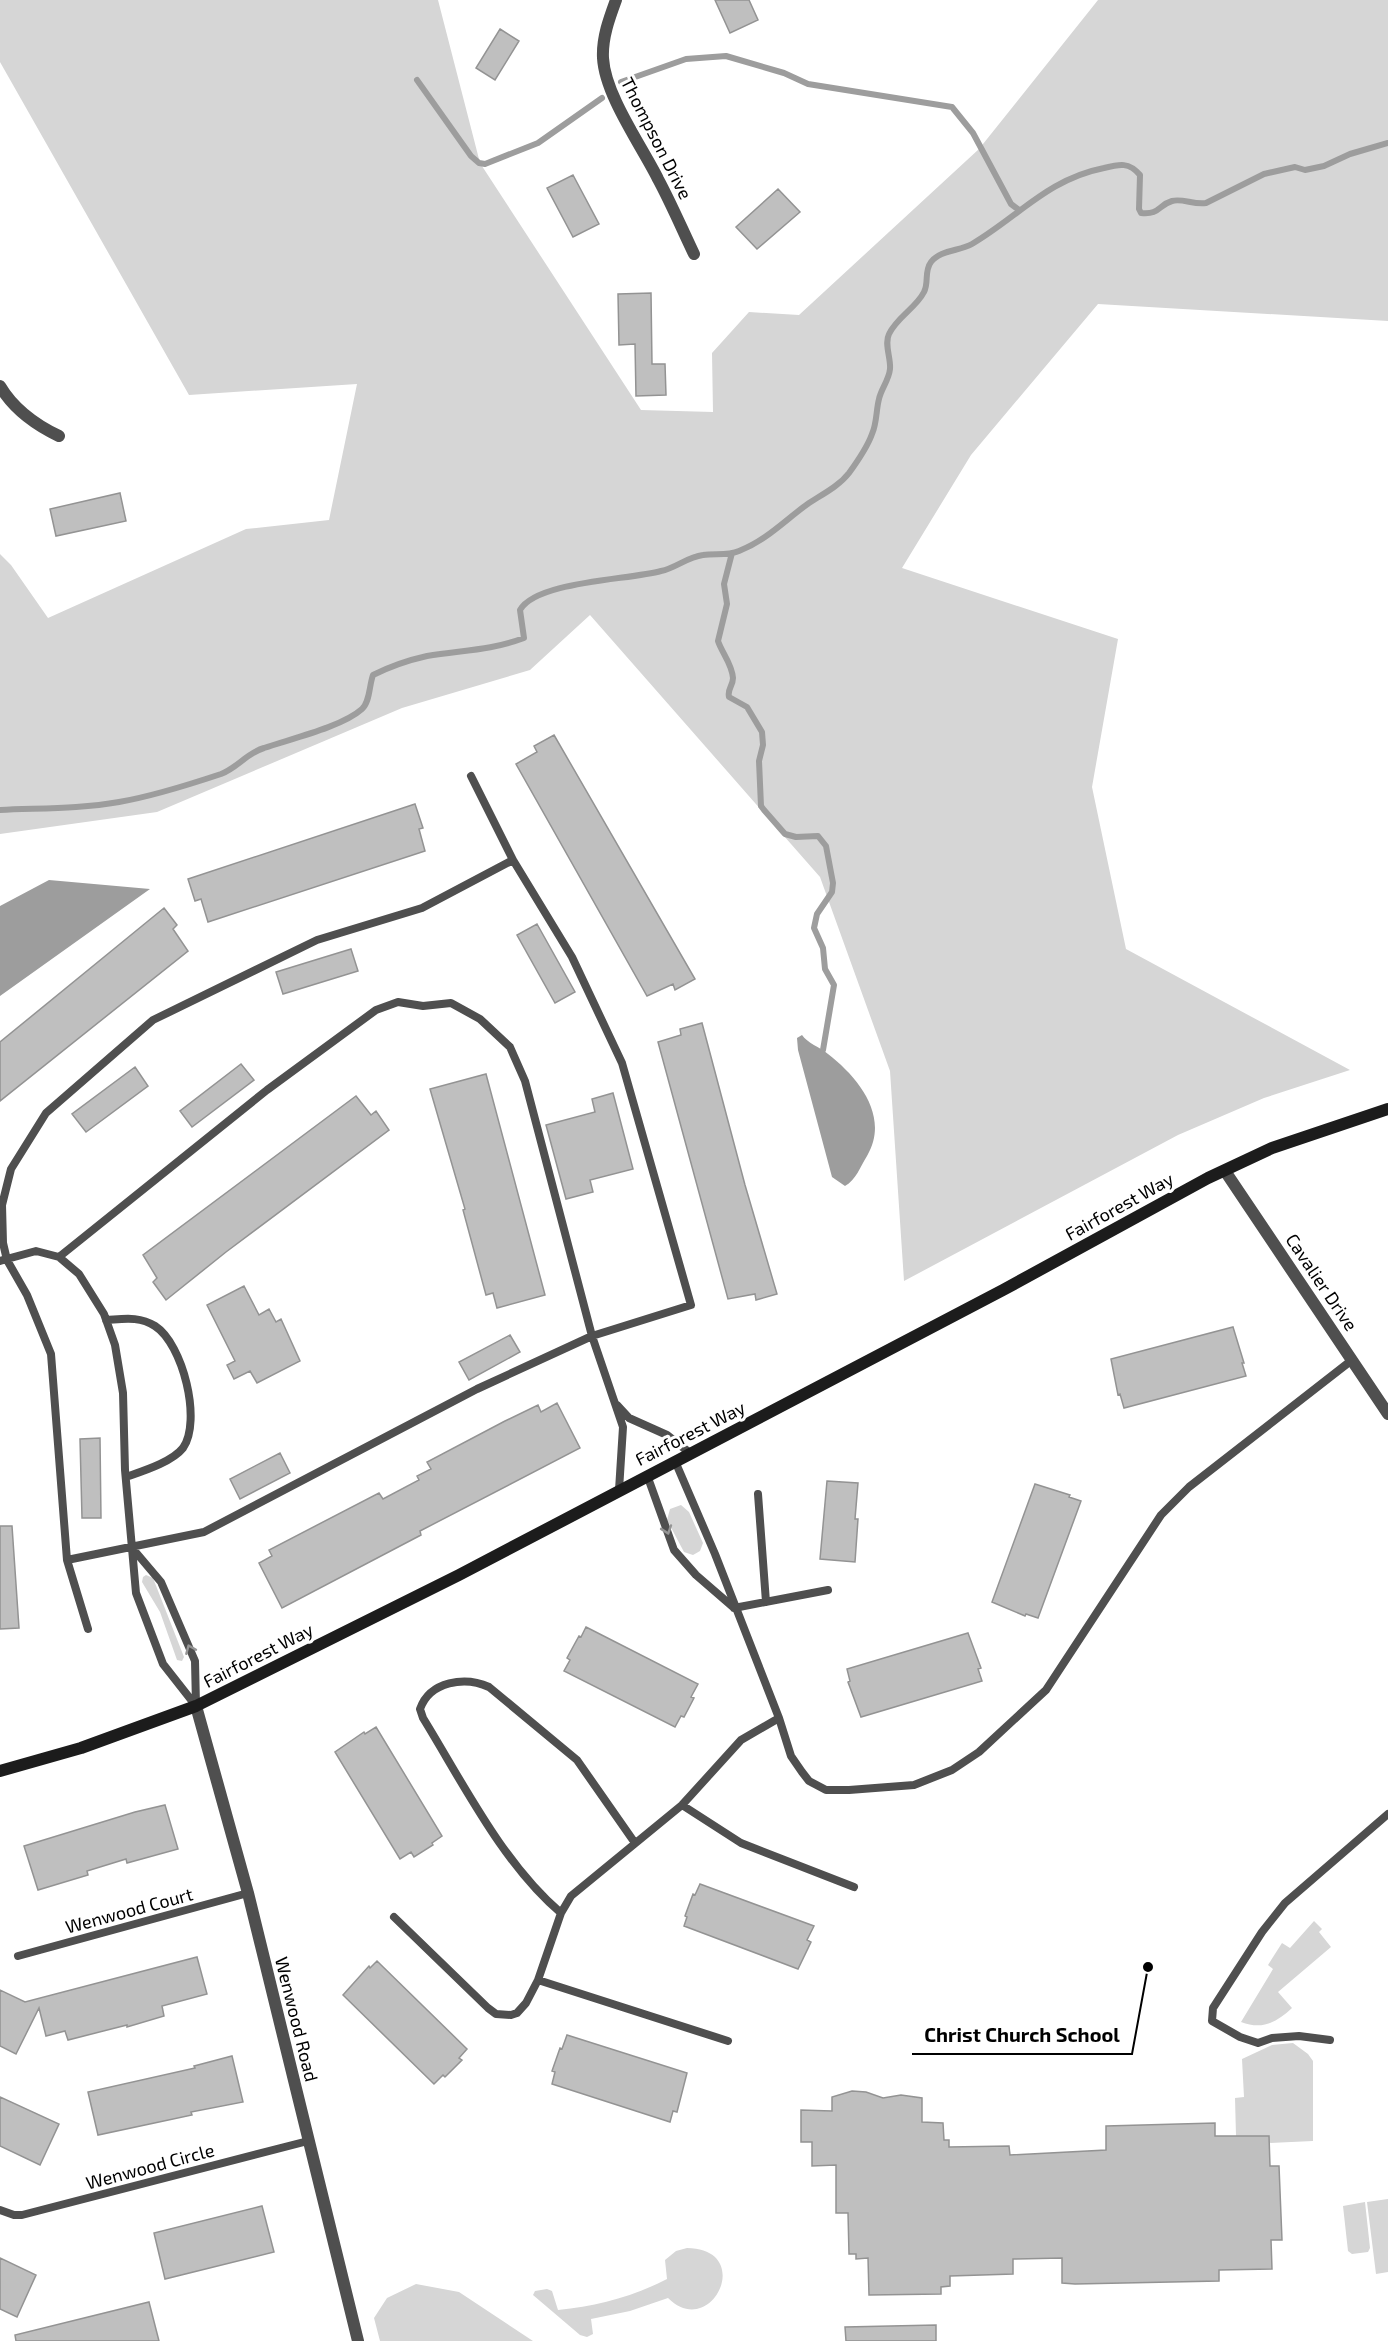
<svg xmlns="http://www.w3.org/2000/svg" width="1388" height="2341" font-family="'Exo 2',sans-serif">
  <rect width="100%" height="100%" fill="#fff"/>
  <path fill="#d6d6d6" d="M0,0H438L480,163L641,410L713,412L712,353L749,312L799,315L979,149L1098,0H1388V321L1098,304L971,455L902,568L1118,639L1092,787L1126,949L1350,1070L1264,1098L1178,1135L904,1281L890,1071L820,877L590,615L530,670L402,708L157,812L0,834V554L11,565L48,618L246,529L329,520L357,384L189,395L0,62Z
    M681,1505L689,1512L703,1543L700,1551L693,1555L684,1552L667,1520L670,1509Z
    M146,1575L153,1578L184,1657L182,1661L177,1660L160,1612L142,1582L143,1577Z
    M1314,1921L1322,1929L1319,1932L1331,1947L1278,1992L1292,2008C1276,2023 1262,2030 1241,2022L1273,1969L1268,1965L1282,1943L1290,1948Z
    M1293,2043L1308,2054L1313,2061V2141L1269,2143V2136H1236L1235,2098L1244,2097L1242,2059L1272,2045Z
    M1388,2199V2272L1376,2274L1367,2202Z
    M1365,2202L1370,2248L1368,2252L1352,2254L1348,2251L1343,2206Z
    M687,2248C756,2249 711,2341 668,2298L630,2311L591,2319L593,2334L587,2337L580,2335L533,2295L535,2291L547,2289L552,2291L558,2310C597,2306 632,2297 667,2279L665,2260L676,2251Z
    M416,2284L459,2292L533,2341H380L374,2318L387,2298Z"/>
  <path fill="#9d9d9d" d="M49,880L150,889L0,996V906Z
    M802,1035C807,1043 820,1047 828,1054C859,1078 890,1117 867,1156C860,1167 856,1180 845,1186L832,1177L798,1050L797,1038Z"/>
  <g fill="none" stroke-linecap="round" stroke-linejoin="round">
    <path stroke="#9d9d9d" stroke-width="6" d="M417,80L471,156L479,163L485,164L538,143L602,98
      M621,82L686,59L726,56L784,73L808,84L952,107L973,133L1011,204L1019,210
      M732,553L724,584L727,604L718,641C722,653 732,664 733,678C733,686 727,689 729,697L747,707L762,732L763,745L759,761L761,806L764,810L785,834L796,837L818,836L826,846L833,883L832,892L817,914L814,928L823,948L825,969L834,985L823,1050
      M0,810C39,808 80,809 119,802C154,796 188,785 221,774C237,768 247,753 264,748C290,739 342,727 362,709C370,702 369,686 373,675C389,667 409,660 427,656C462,650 489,651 524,638L520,610C537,581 629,580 661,571C676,568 687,557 703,555C715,553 727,556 739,551C767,540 785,520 809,503C823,494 839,486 849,473C857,462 867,448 872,434C877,423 876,410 879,399C881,389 889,380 890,369C891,358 884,344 889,334C897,317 916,308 924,292C929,283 924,271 931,262C940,250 960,251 972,244C1018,217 1048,179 1104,168C1120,164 1129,162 1140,175L1139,209L1141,213C1160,215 1158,205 1172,201C1182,198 1194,205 1206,203L1264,174L1295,167L1305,170L1324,166L1350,154L1388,143"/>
  </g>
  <path fill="#bfbfbf" stroke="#939393" stroke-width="1.5" d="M715,0H749L758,20L730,33Z
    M500,29L519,41L495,80L476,68Z
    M573,175L599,224L573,237L547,188Z
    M778,189L800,212L757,249L736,227Z
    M651,293L652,364H665L666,395L636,396L635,344L619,345L618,294Z
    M120,493L126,521L56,536L50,509Z
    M554,735L695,979L675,990L673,984L647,996L516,764L537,752L534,746Z
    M415,804L423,828L419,829L425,851L208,922L201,899L195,901L188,879Z
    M164,908L177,925L173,929L188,951L0,1101V1042Z
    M537,924L575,992L555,1003L517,935Z
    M351,949L358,971L283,994L276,972Z
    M702,1023L745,1185L777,1294L756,1300L755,1294L728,1299L658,1042L681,1035L680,1029Z
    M241,1064L254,1080L192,1127L180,1111Z
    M135,1067L148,1086L86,1132L72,1114Z
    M486,1074L545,1295L497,1308L493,1293L486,1295L463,1210L465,1209L430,1089Z
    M613,1093L633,1169L590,1180L593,1192L566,1199L546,1125L595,1112L592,1099Z
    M356,1096L371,1115L376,1111L389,1130L226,1252L166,1300L153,1282L157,1278L143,1255Z
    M244,1286L259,1315L269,1309L276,1322L281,1319L300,1361L257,1383L250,1371L234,1379L227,1365L235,1361L207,1305Z
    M1233,1327L1244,1363H1242L1246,1376L1124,1408L1120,1394L1118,1395L1111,1359Z
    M510,1335L520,1352L469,1380L459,1362Z
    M557,1403L580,1448L420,1531L421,1535L282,1608L259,1563L272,1556L269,1550L379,1493L383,1499L419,1480L417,1476L431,1469L427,1462L505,1421L538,1405L541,1412Z
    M100,1438L101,1518H82L80,1439Z
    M280,1453L290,1473L240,1499L230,1479Z
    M827,1481L858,1483L855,1519H858L855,1562L820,1559Z
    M1035,1484L1070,1495L1069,1497L1081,1501L1038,1618L1026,1614L1025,1616L992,1602Z
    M0,1526H12L19,1628L0,1629Z
    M586,1627L698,1684L691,1697L694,1698L684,1717L681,1716L675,1727L564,1671L570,1660L567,1658L579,1636L581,1637Z
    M968,1633L981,1668L978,1669L982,1681L861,1717L848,1682L850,1681L847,1669Z
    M376,1727L442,1836L432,1843L433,1845L414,1857L411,1852L400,1859L335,1752L364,1732L365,1734Z
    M165,1805L178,1849L127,1863L126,1859L87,1871L88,1875L38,1890L24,1846L135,1812Z
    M700,1884L814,1926L807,1940L811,1942L798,1969L684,1926L687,1917L685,1916L693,1894L695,1895Z
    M197,1957L207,1994L162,2006L164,2016L127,2027V2025L68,2040L65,2031L46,2036L39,2008L16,2054L0,2046V1990L25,2002Z
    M377,1961L467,2049L459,2058L462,2060L445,2077L443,2075L434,2084L343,1995L369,1966L370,1968Z
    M567,2035L687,2073L677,2112L673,2111L670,2122L552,2084L555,2072L552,2071L560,2048L562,2049Z
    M232,2056L243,2102L191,2112L192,2115L98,2135L88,2092L195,2068L194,2066Z
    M852,2091L866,2092L883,2098L901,2095L922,2098V2122L943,2123L944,2140H949V2147L1009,2146L1010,2155L1106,2150V2126L1215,2123V2136H1269L1270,2166H1279L1282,2240H1271L1272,2269L1219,2270V2281L1075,2284L1062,2283V2258L1013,2259V2274L950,2276V2286L941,2287V2294L869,2295L868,2258L856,2259V2254H849L848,2213H836V2165L812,2166V2142H801V2110L832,2111V2097Z
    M0,2097L59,2124L40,2165L0,2146Z
    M262,2206L274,2252L165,2279L154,2233Z
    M0,2258L36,2275L17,2317L0,2309Z
    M149,2302L159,2341H16L15,2335Z
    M936,2325V2341H846L845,2327Z"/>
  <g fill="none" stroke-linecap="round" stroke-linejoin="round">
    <path stroke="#4f4f4f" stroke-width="8" d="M471,776L513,860
      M59,1257L267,1090L376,1010L398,1002L423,1006L451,1003L480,1019L510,1047L525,1081L592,1336L623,1427L619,1490
      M0,1261L36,1251L59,1257L79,1274L104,1314L115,1345L123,1393L125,1470L136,1593L163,1664L196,1706
      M106,1320C124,1319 139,1316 155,1326C183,1344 202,1421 183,1448C172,1462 143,1471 126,1477
      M617,1405L629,1418L667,1435L690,1453
      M675,1461L715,1554L779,1718L791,1756L802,1772L809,1781L826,1790H849L914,1785L952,1770L979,1752L1046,1690L1161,1515L1189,1487L1352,1360
      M647,1475L674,1550L696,1575L733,1607
      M758,1494L766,1602
      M133,1549L161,1582L195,1661L196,1705
      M67,1560L204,1532L477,1389L592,1336L691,1305L622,1063L572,957L513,860L422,908L317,940L153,1020L46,1113L11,1169L2,1205L3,1243L7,1260L27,1295L51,1354L67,1560L88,1629
      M734,1608L828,1590
      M682,1805L741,1843L854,1887
      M561,1913C503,1864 463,1783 423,1718L420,1709C430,1681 465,1676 489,1687L577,1760L635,1843
      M394,1917L488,2008L496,2014L511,2015L517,2013L526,2003L538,1980L561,1913L571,1896L682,1805L741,1740L779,1718
      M18,1956L248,1893
      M538,1980L728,2041
      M1330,2040L1299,2036L1272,2038L1258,2043L1240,2037L1212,2021L1213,2008L1262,1932L1285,1903L1388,1814
      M0,2210L14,2215H22L308,2141"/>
    <path stroke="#4f4f4f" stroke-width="12" d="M616,0C609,19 602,38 603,58C605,95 641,145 658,179C671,203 682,229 694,254
      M0,386C13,408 36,425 59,436
      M1225,1171L1388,1414
      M196,1706L248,1893L358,2341"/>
    <path stroke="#1c1c1c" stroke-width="12" d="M0,1771L81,1748L196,1706L459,1575L1003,1290L1208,1178L1272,1148L1388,1109"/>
  </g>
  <defs><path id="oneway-chevron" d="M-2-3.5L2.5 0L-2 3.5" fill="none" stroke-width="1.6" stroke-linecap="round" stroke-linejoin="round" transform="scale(1.5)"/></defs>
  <g stroke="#959595">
    <use href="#oneway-chevron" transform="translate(667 1530) rotate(71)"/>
    <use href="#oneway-chevron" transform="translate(190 1649) rotate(-113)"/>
  </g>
  <g text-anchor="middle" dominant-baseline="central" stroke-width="6" stroke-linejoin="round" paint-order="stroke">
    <g font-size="18" fill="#000" stroke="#fff">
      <text transform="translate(657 138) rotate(63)">Thompson Drive</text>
      <text transform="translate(1119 1206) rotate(-29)">Fairforest Way</text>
      <text transform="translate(1322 1282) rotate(56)">Cavalier Drive</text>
      <text transform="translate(690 1433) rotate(-27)">Fairforest Way</text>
      <text transform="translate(258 1655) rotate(-27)">Fairforest Way</text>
      <text transform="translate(129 1910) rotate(-15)">Wenwood Court</text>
      <text transform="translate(297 2019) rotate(76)">Wenwood Road</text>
      <text transform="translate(150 2166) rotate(-15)">Wenwood Circle</text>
    </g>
  </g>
  <path fill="none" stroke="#000" stroke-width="2" d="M1148 1967L1132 2054H912"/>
  <circle fill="#000" stroke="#fff" stroke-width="2" cx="1148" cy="1967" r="6"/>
  <g font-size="20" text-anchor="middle" font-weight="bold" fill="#000" stroke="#fff" stroke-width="6" stroke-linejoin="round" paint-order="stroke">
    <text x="1022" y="2042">Christ Church School</text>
  </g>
</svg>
